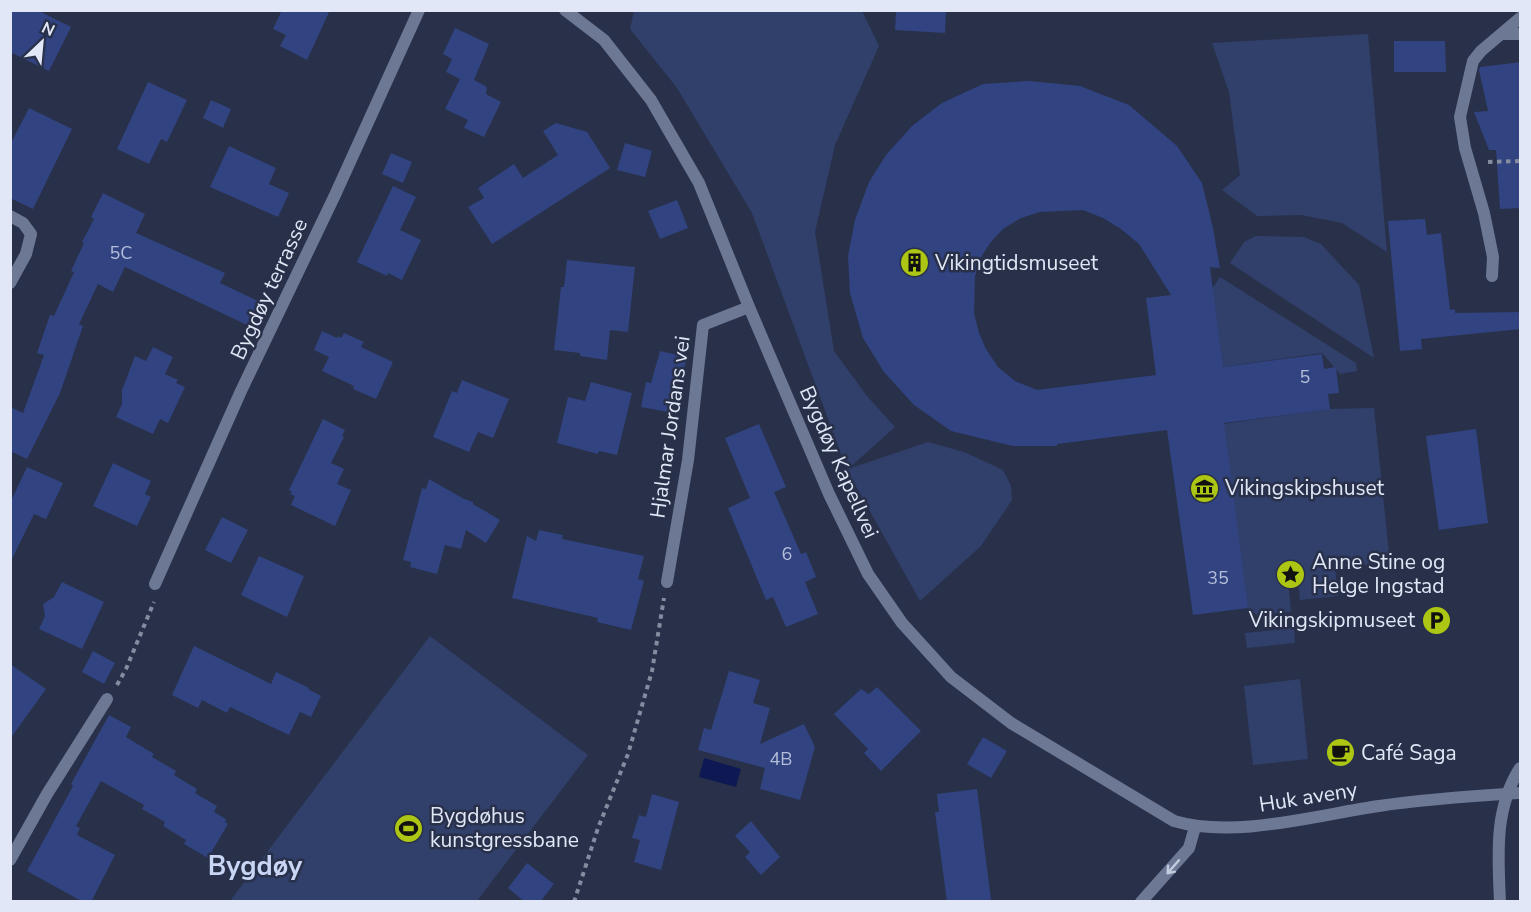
<svg xmlns="http://www.w3.org/2000/svg" width="1531" height="912" font-family="'Nunito Sans',sans-serif">
  <rect width="100%" height="100%" fill="#283149"/>
  <path fill="#313f6b" d="M634,11H862L879,46L835,145L815,232L834,351L867,396L895,427L848,469L928,442L964,452L1003,470L1011,486L1012,500L981,546L920,601L847,470L752,213L677,88L630,29Z
    M1368,34L1387,252L1342,223L1301,215L1257,216L1222,190L1240,175L1229,92L1212,43Z
    M1256,236L1304,237L1321,244L1359,285L1374,358L1230,263L1244,242Z
    M1220,277L1356,363L1357,371L1340,374L1322,353L1222,367L1211,290Z
    M1374,408L1390,563L1335,567L1338,596L1300,600L1297,570H1287L1291,612L1257,615L1247,608L1223,424L1328,409Z
    M1294,628L1295,643L1247,648L1245,633Z
    M430,636L588,755L477,901H230Z
    M1300,679L1308,759L1253,765L1244,686Z"/>
  <path fill="#0e1953" d="M704,758L741,769L736,787L699,777Z"/>
  <path fill="#314380" fill-rule="evenodd" d="M10,10H37L71,27L49,71L10,52Z
    M282,10H330L307,60L280,46L286,35L273,29Z
    M896,10H946L945,33L895,30Z
    M455,28L489,44L474,80L487,87L486,94L501,102L484,137L464,128L468,120L445,109L460,79L446,72L452,59L443,54Z
    M1394,41H1445L1446,72H1394Z
    M1521,62V208L1500,209L1496,150H1489L1474,112L1488,111L1479,70L1480,67Z
    M1029,81L1080,86L1129,105L1177,146L1202,183L1213,228L1220,268L1210,267L1223,367L1322,354L1324,369L1336,367L1339,393L1328,394L1330,409L1224,423L1248,608L1193,615L1167,430L1057,444V446H1013L951,431L914,405L884,372L863,338L850,293L848,256L855,220L869,182L886,155L912,126L942,103L983,84ZM1083,210L1103,218L1121,229L1139,244L1171,295L1146,298L1156,375L1037,390L1015,381L998,367L986,349L979,333L974,313L975,276L980,259L990,243L1003,229L1021,218L1040,212Z
    M148,82L187,100L167,142L161,139L149,164L117,149Z
    M211,100L231,109L223,128L203,118Z
    M29,108L72,129L33,209L10,198V145Z
    M556,123L587,132L610,168L492,244L468,207L484,198L478,188L514,164L523,178L558,155L543,131Z
    M625,143L652,151L645,177L617,170Z
    M229,146L276,168L269,184L289,193L278,217L210,187Z
    M391,153L412,162L403,183L382,174Z
    M393,186L416,197L400,230L421,240L402,280L388,273L387,276L357,262Z
    M103,193L145,214L136,233L225,273L220,283L260,302L249,326L125,267L113,292L98,284L79,324L83,326L60,393L27,459L10,451V407L23,413L44,355L37,353L50,315L54,316L74,272L71,271L84,243L82,242L94,219L91,217Z
    M677,200L688,228L660,239L648,211Z
    M1425,219L1427,235L1441,233L1450,310L1455,309V313L1521,312V329L1421,339L1422,349L1400,351L1388,221Z
    M567,260L635,267L628,332L610,330L607,360L580,356V353L554,350L561,287H564Z
    M322,331L337,338L338,336L341,338L344,333L364,342L361,347L393,362L376,399L353,389L354,386L322,371L329,357L314,350Z
    M153,347L173,357L165,374L178,380L176,383L185,387L168,423L160,419L153,434L116,417L122,404V390L135,356L146,361Z
    M660,351L687,357L680,383L674,382L668,412L641,407L646,382L651,383Z
    M462,380L509,399L493,438L478,432L469,452L433,437L452,391L457,393Z
    M591,382L632,393L617,455L599,451L598,454L557,443L568,397L585,401Z
    M323,419L345,430L342,436L344,437L331,463L344,469L337,484L351,490L335,526L291,505L295,496L290,494L292,492L289,490Z
    M759,424L786,487L774,492L801,554L806,552L816,577L805,582L818,614L786,627L773,597L766,600L728,508L750,498L725,438Z
    M1476,429L1488,523L1439,530L1426,436Z
    M113,463L151,481L145,494L151,497L137,526L93,506Z
    M27,467L63,483L46,519L34,514L10,563V503Z
    M429,479L464,499L473,502V504L500,520L486,543L466,530L461,549L445,545L437,574L410,567L411,562L403,560L422,488L426,489Z
    M222,517L248,530L231,563L205,550Z
    M539,530L563,535L562,539L644,556L638,579L644,581L631,630L597,622L598,618L512,598L527,536L536,541Z
    M259,556L304,576L287,617L241,595Z
    M62,582L104,602L82,649L39,629L45,616L43,604L54,597Z
    M194,646L271,684L276,672L309,688L308,689L321,696L311,717L300,712L289,735L230,707L227,713L202,700L198,708L172,695Z
    M93,651L115,663L104,684L82,672Z
    M10,664L46,689L10,739Z
    M729,671L760,680L753,703L770,708L760,744L804,724L815,747L800,800L760,789L765,768L698,750L704,728L711,730Z
    M877,687L921,731L881,771L864,753L868,749L834,714L861,689L869,694Z
    M109,715L131,727L126,737L154,754L152,757L176,771L174,775L197,789L195,793L217,806L214,812L226,819L225,822L228,824L208,858L184,844L186,840L163,826L165,822L142,809L144,805L101,781L76,826L80,828L77,835L115,855L91,902H83L27,871L73,786L71,784Z
    M983,737L1007,751L991,778L967,764Z
    M977,789L991,900L947,902L935,812H939L937,794Z
    M652,794L679,802L661,870L634,862L640,840L632,838L639,815L646,817Z
    M751,821L780,857L761,875L745,857L750,852L735,836Z
    M527,863L554,884L540,902H525L508,888Z"/>
  <g fill="none" stroke-linecap="round" stroke-linejoin="round">
    <path stroke="#858ca0" stroke-width="4" stroke-dasharray="4.5 4.5" stroke-linecap="butt" d="M1488,162L1520,161
      M117,685L126,669L154,602
      M574,902L598,828L628,754L652,671L664,598"/>
    <path stroke="#6d7895" stroke-width="12" d="M1502,34H1520
      M1492,276L1493,257L1484,213L1465,148L1460,117L1473,61L1481,51L1520,18"/>
    <path stroke="#6d7895" stroke-width="12" d="M565,10L604,40L651,100L699,183L749,307L829,494L868,574L902,623L951,677L1011,723L1174,821C1235,839 1316,815 1379,806C1425,799 1473,796 1520,793
      M10,216L23,223L31,234L26,254L10,283
      M667,582L688,460L703,325L749,307
      M155,584L241,391L335,195L419,10
      M10,860L47,794L107,699
      M1141,902L1189,848L1195,827"/>
    <path stroke="#6d7895" stroke-width="12" d="M1500,902C1498,855 1494,809 1520,768"/>
  </g>
  <defs><path id="oneway-shaft" d="M-6 0H5M1.5-3L5.5 0L1.5 3" fill="none" stroke-width="1.6" stroke-linecap="round" stroke-linejoin="round" transform="scale(1.5)"/></defs>
  <use stroke="#c4cbde" href="#oneway-shaft" transform="translate(1173 867) rotate(131)"/>
  <defs>
    <symbol id="building-disc" viewBox="-11 -11 22 22"><circle r="9.5" fill="#acc613" stroke="#283149"/><path d="M-4-6H4V6H1V3H-1V6H-4ZM-2.5-4.3h1.7v1.8h-1.7ZM.8-4.3h1.7v1.8H.8ZM-2.5-1h1.7V.8h-1.7ZM.8-1h1.7V.8H.8Z" fill="#111"/></symbol>
    <symbol id="museum-disc" viewBox="-11 -11 22 22"><circle r="9.5" fill="#acc613" stroke="#283149"/><path d="M0-6L6-3V-2H-6V-3ZM-5-1h2V3h-2ZM-1-1h2V3h-2ZM3-1h2V3H3ZM-6 4H6V6H-6Z" fill="#111"/></symbol>
    <symbol id="sight-disc" viewBox="-11 -11 22 22"><circle r="9.5" fill="#acc613" stroke="#283149"/><path d="M0-6L1.8-2.2L6-1.7L2.9 1.2L3.7 5.4L0 3.3L-3.7 5.4L-2.9 1.2L-6-1.7L-1.8-2.2Z" fill="#111"/></symbol>
    <symbol id="parking-disc" viewBox="-11 -11 22 22"><circle r="9.5" fill="#acc613" stroke="#283149"/><path d="M-3.5-5.5H1a3.5 3.5 0 0 1 0 7H-1V5.5H-3.5ZM-1-3.4V-.6H.8a1.4 1.4 0 0 0 0-2.8Z" fill="#111"/></symbol>
    <symbol id="cafe-disc" viewBox="-11 -11 22 22"><circle r="9.5" fill="#acc613" stroke="#283149"/><path d="M-5.5-4.5H6V0H3Q3 3.5 0 3.5H-2.5Q-5.5 3.5-5.5 0ZM3-3.2v2h1.7v-2ZM-6 4.5H4V6H-6Z" fill="#111"/></symbol>
    <symbol id="stadium-disc" viewBox="-11 -11 22 22"><circle r="9.5" fill="#acc613" stroke="#283149"/><path d="M0-5a6.5 5 0 1 0 0 10a6.5 5 0 1 0 0-10ZM-3.5-1.8h7v3.6h-7Z" fill="#111"/></symbol>
  </defs>
  <g fill-rule="evenodd">
    <use href="#building-disc" x="898" y="246" width="33" height="33"/>
    <use href="#museum-disc" x="1188" y="472" width="33" height="33"/>
    <use href="#sight-disc" x="1274" y="558" width="33" height="33"/>
    <use href="#parking-disc" x="1420" y="604" width="33" height="33"/>
    <use href="#cafe-disc" x="1324" y="736" width="33" height="33"/>
    <use href="#stadium-disc" x="392" y="812" width="33" height="33"/>
  </g>
  <g text-anchor="middle" dominant-baseline="central" stroke-width="5" stroke-linejoin="round" paint-order="stroke">
    <g font-size="18" fill="#b5bed9">
      <text x="121" y="253">5C</text>
      <text x="1305" y="377">5</text>
      <text x="787" y="554">6</text>
      <text x="1218" y="578">35</text>
      <text x="781" y="759">4B</text>
    </g>
    <g font-size="21" fill="#e1e7f7" stroke="#283149" text-anchor="start">
      <text x="935" y="263">Vikingtidsmuseet</text>
      <text x="1225" y="488">Vikingskipshuset</text>
      <text x="1312" y="562">Anne Stine og<tspan x="1312" dy="24">Helge Ingstad</tspan></text>
      <text x="1415" y="620" text-anchor="end">Vikingskipmuseet</text>
      <text x="1361" y="753">Café Saga</text>
      <text x="430" y="816">Bygdøhus<tspan x="430" dy="24">kunstgressbane</tspan></text>
    </g>
    <g font-size="21" fill="#e1e7f7" stroke="#283149">
      <text transform="translate(269 289) rotate(-65)">Bygdøy terrasse</text>
      <text transform="translate(670 427) rotate(-82)">Hjalmar Jordans vei</text>
      <text transform="translate(839 462) rotate(66)">Bygdøy Kapellvei</text>
      <text transform="translate(1308 797) rotate(-9)">Huk aveny</text>
    </g>
    <g font-size="27" font-weight="bold" fill="#c9d5f5" stroke="#283149">
      <text x="255" y="866">Bygdøy</text>
    </g>
  </g>
  <rect width="1531" height="912" fill="none" stroke="#e1e7f7" stroke-width="24"/>
  <g transform="translate(42 42) rotate(26)" stroke="#283149" stroke-width="4.5" paint-order="stroke">
  <path d="M0-4.5L10 22L0 15L-10 22Z" fill="#e1e7f7"/>
  <text y="-9" font-size="16" font-weight="bold" text-anchor="middle" fill="#e1e7f7">N</text>
  </g>
</svg>
